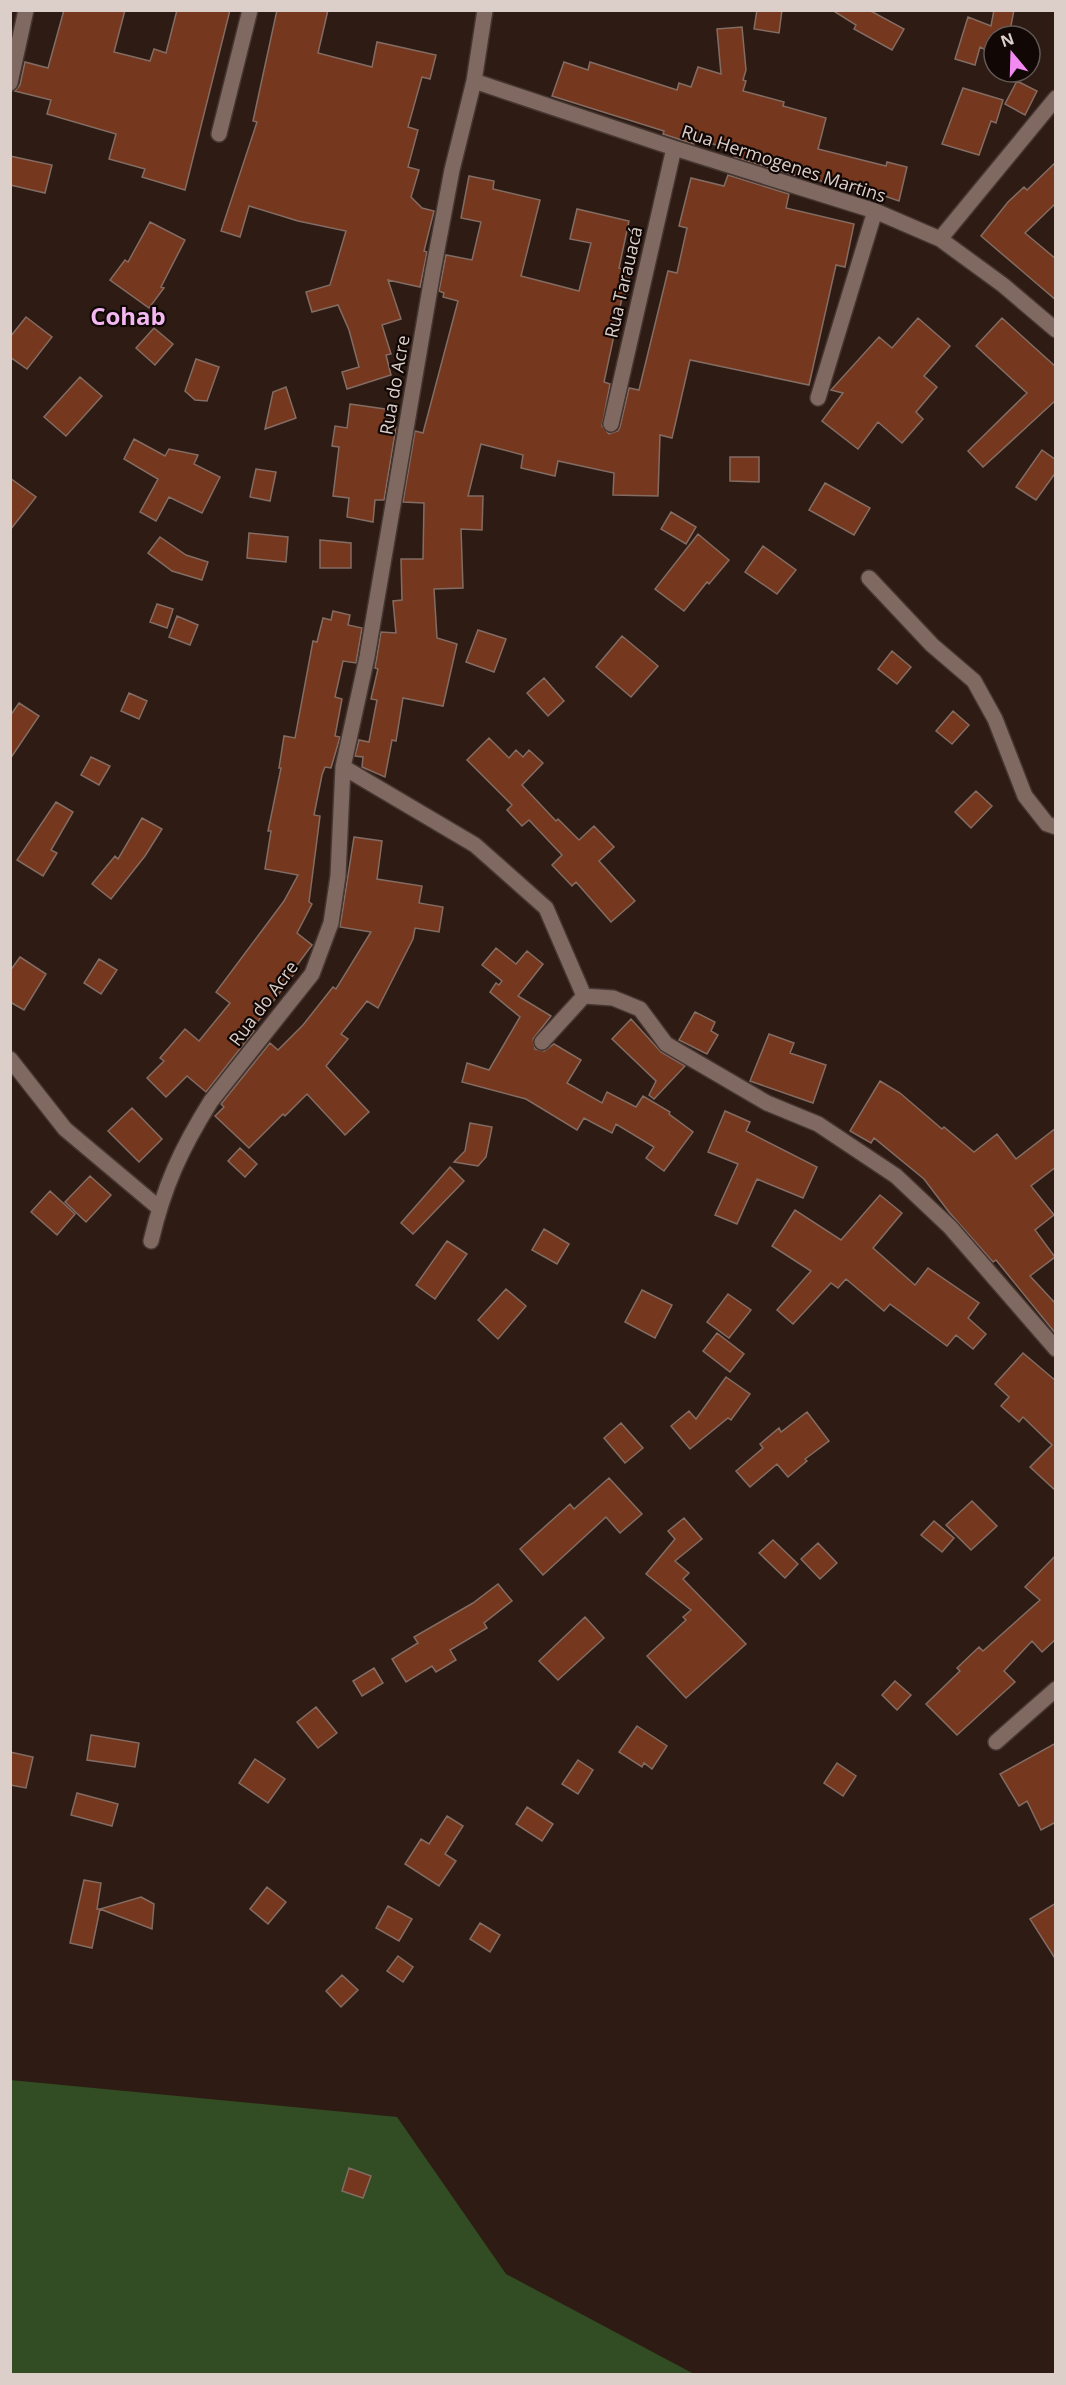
<svg xmlns="http://www.w3.org/2000/svg" width="1066" height="2385" font-family="'Open Sans',sans-serif">
  <rect width="100%" height="100%" fill="#2e1c14"/>
  <path fill="#324d23" d="M10,2080L397,2117L506,2274L694,2374H11Z"/>
  <path fill="#75371d" stroke="#836c63" stroke-width="1.5" d="M64,10H125L114,52L150,61L154,49L166,53L177,10H230L185,190L142,177L145,169L109,159L116,134L47,114L51,100L15,91L20,85L25,62L48,68Z
    M277,10H328L318,53L372,67L377,42L436,55L430,79L422,77L408,127L418,130L408,167L419,170L411,197L422,208L434,211L424,251L427,252L420,287L388,280L401,319L382,325L391,354L386,355L391,375L347,389L342,372L359,367L349,330L338,305L312,312L306,292L330,285L346,231L298,221L249,206L240,237L221,231L257,122L253,121Z
    M757,10H782L779,33L754,29Z
    M832,10H869L904,29L892,50L854,29L856,25Z
    M994,10H1014L1009,36H994V54L980,47L975,65L955,59L968,17L991,26Z
    M742,27L746,70L743,80L746,81L743,91L784,102L783,106L826,118L818,149L886,166L887,162L907,167L899,201L879,194L794,175L734,157L736,151L696,139L694,144L663,134L664,131L552,96L564,62L588,70L590,62L677,90L679,83L691,87L698,67L721,74L717,29Z
    M1017,81L1037,91L1025,115L1005,104Z
    M963,88L1003,100L996,123L991,121L979,155L942,144Z
    M10,156L52,165L45,193L10,185Z
    M1056,162V203L1025,233L1056,259V300L981,236L1008,202L1024,187L1027,190Z
    M728,175L789,194L786,208L854,224L845,267L836,265L809,385L690,360L672,438L660,435L658,496L613,495L614,473L558,461L555,476L521,468L523,455L481,444L468,496H483L482,530L461,529L463,588L434,589L437,638L457,644L443,706L403,698L396,741L392,740L385,777L362,767L363,757L355,756L359,740L369,742L377,700L371,699L378,669L375,668L381,632L396,633L393,601L402,600L401,559H423L424,503L403,502L415,431L423,433L458,301L443,297L444,293L439,291L446,255L472,260L481,222L461,218L469,176L494,181L493,189L540,200L521,276L579,291L591,243L570,239L577,209L629,221L619,268L631,271L624,298H622L604,382L610,384L602,426L609,434L618,431L620,427L629,388L639,390L668,271L677,273L687,228L679,226L691,178L724,186Z
    M150,222L185,240L161,287L164,288L149,308L110,280L125,260L128,262Z
    M26,317L52,337L27,369L10,357V337Z
    M918,318L950,346L924,376L937,387L916,412L923,419L902,443L878,422L858,449L822,421L843,393L831,390L879,337L892,348Z
    M1002,318L1056,367V400L983,467L968,451L1027,393L976,346Z
    M154,328L173,344L155,365L136,348Z
    M196,359L219,367L207,401L195,400L185,391Z
    M80,377L102,396L66,436L44,417Z
    M286,387L296,418L265,429L273,392Z
    M350,404L392,410L390,425L396,427L384,500H375L373,522L347,517L349,498L333,496L339,447L332,446L335,426L347,428Z
    M134,439L165,456L169,449L198,455L194,464L220,477L202,513L169,497L156,521L140,512L158,479L124,459Z
    M1042,450L1056,460V472L1036,500L1016,487Z
    M730,457H759V482L730,481Z
    M256,469L276,472L270,501L250,497Z
    M10,478L36,497L10,530Z
    M825,483L870,508L854,535L809,510Z
    M671,512L696,527L686,544L661,529Z
    M249,533L288,537L286,562L247,558Z
    M698,534L729,560L709,584L707,582L684,611L655,589Z
    M160,537L186,555L208,562L202,580L172,571L148,553Z
    M320,540L351,543V568H320Z
    M763,546L796,570L777,594L745,572Z
    M157,604L173,609L167,628L150,622Z
    M333,611L350,615L348,625L362,628L356,663L343,661L335,697L342,699L335,736L340,737L331,768L325,767L322,775L314,815L320,816L309,902L312,904L297,933L312,945L295,968L297,970L252,1029L254,1031L206,1092L187,1076L166,1097L147,1078L164,1061L160,1058L185,1029L199,1041L230,1003L216,992L284,901L298,875L265,869L271,831H268L281,768H279L284,736L295,738L313,641L317,642L323,618L331,620Z
    M177,616L198,625L190,645L169,637Z
    M478,630L506,639L494,672L466,662Z
    M622,636L658,666L631,697L596,667Z
    M892,651L911,667L897,684L878,669Z
    M544,678L564,701L548,716L527,693Z
    M129,693L147,701L139,719L121,711Z
    M19,703L39,716L10,759V716Z
    M953,711L969,725L952,744L936,731Z
    M489,738L509,758L516,750L523,757L529,750L543,763L522,785L556,821L558,819L579,840L594,826L614,847L599,861L635,901L611,922L576,882L572,886L552,865L562,855L529,820L522,826L507,810L512,805L467,760Z
    M91,757L110,766L99,785L81,775Z
    M976,791L992,806L971,828L955,812Z
    M56,802L73,812L51,850L57,853L43,876L17,860Z
    M142,818L162,829L145,856L111,899L92,884L115,856L118,859Z
    M354,837L382,841L377,879L422,886L419,903L443,907L439,932L415,928L413,939L378,1008L367,1001L341,1034L348,1039L326,1066L369,1112L345,1135L307,1094L285,1116L283,1114L249,1148L215,1116L224,1107L221,1104L270,1043L278,1050L303,1025L333,987L336,989L371,932L340,927Z
    M496,948L516,964L527,951L543,964L518,996L551,1016L533,1039L535,1049L544,1051L554,1044L581,1060L567,1083L602,1103L607,1092L636,1107L643,1096L670,1112L669,1114L693,1132L664,1171L646,1158L654,1147L616,1124L612,1133L584,1118L577,1130L526,1099L462,1082L467,1063L489,1070L520,1017L490,992L496,983L499,985L502,981L482,965Z
    M20,957L46,974L24,1010L10,1002V971Z
    M99,959L117,970L101,994L84,983Z
    M695,1012L715,1022L711,1031L718,1035L707,1054L679,1040Z
    M631,1019L661,1052L685,1066L654,1099L649,1095L656,1081L612,1039Z
    M769,1034L794,1043L790,1053L826,1065L813,1103L750,1081Z
    M880,1081L900,1093L942,1129L944,1127L974,1152L997,1134L1016,1159L1056,1128V1167L1031,1186L1054,1215L1035,1230L1055,1257L1030,1276L1056,1304V1334L996,1260L993,1262L949,1212L924,1179L874,1138L871,1143L850,1131Z
    M132,1108L162,1139L139,1162L108,1131Z
    M725,1111L750,1122L746,1131L817,1167L803,1198L757,1179L737,1224L715,1215L738,1164L708,1152Z
    M470,1123L492,1127L486,1157L478,1166L454,1162L465,1151Z
    M240,1148L257,1164L245,1177L228,1161Z
    M450,1167L464,1181L413,1234L401,1223Z
    M90,1176L111,1195L86,1222L65,1202Z
    M50,1191L75,1214L57,1235L31,1212Z
    M880,1195L902,1213L873,1248L915,1285L928,1268L979,1303L968,1318L986,1334L973,1349L956,1335L947,1346L890,1304L884,1311L846,1279L838,1288L831,1283L793,1324L777,1310L811,1271L772,1246L795,1210L841,1240Z
    M544,1229L569,1244L557,1264L532,1250Z
    M447,1241L467,1254L435,1299L416,1285Z
    M506,1289L526,1306L498,1339L478,1320Z
    M642,1290L672,1305L655,1338L625,1322Z
    M728,1294L751,1310L729,1338L707,1322Z
    M717,1333L744,1354L730,1372L703,1351Z
    M1023,1353L1056,1381V1491L1030,1467L1052,1445L1023,1417L1019,1422L1001,1406L1009,1397L995,1384Z
    M726,1377L750,1394L731,1420L728,1418L690,1449L671,1426L689,1411L696,1419Z
    M807,1412L829,1441L805,1459L807,1461L788,1477L777,1464L750,1487L736,1471L763,1448L760,1444L779,1428L781,1432Z
    M621,1423L643,1448L625,1463L604,1438Z
    M609,1478L642,1514L620,1533L606,1517L543,1575L520,1549L570,1504L574,1509Z
    M972,1501L997,1526L971,1550L946,1525Z
    M684,1518L702,1539L675,1561L689,1573L683,1579L746,1644L686,1698L647,1656L686,1620L683,1617L691,1610L646,1574L675,1539L668,1531Z
    M934,1521L954,1538L942,1552L921,1535Z
    M773,1540L798,1564L785,1578L759,1553Z
    M818,1543L837,1563L820,1579L801,1559Z
    M1056,1555V1639L1042,1652L1032,1641L1004,1671L1015,1682L957,1735L926,1704L960,1671L957,1668L979,1647L983,1651L1040,1600L1025,1587Z
    M498,1584L512,1601L484,1623L487,1628L450,1650L456,1660L436,1672L432,1666L406,1682L392,1659L418,1643L414,1637L473,1603Z
    M585,1617L604,1638L558,1680L539,1661Z
    M374,1668L383,1683L362,1696L353,1681Z
    M895,1681L911,1695L897,1710L882,1695Z
    M316,1707L337,1733L318,1748L297,1722Z
    M637,1726L667,1746L652,1769L644,1763L642,1767L619,1752Z
    M91,1735L139,1743L135,1767L87,1760Z
    M1056,1743V1822L1041,1830L1027,1801L1019,1806L1000,1774Z
    M10,1752L33,1757L26,1788L10,1785Z
    M255,1759L285,1779L268,1803L239,1783Z
    M578,1760L593,1770L578,1794L562,1784Z
    M837,1763L856,1776L843,1796L824,1783Z
    M77,1793L118,1804L112,1826L71,1815Z
    M527,1807L553,1824L542,1841L516,1824Z
    M447,1816L463,1826L445,1854L456,1861L439,1886L405,1864L421,1839L429,1844Z
    M84,1880L101,1883L97,1909H100L92,1948L70,1943Z
    M267,1887L286,1902L268,1924L250,1909Z
    M141,1897L154,1904L152,1929L100,1909Z
    M1056,1903V1960L1030,1919Z
    M388,1906L412,1919L399,1941L376,1928Z
    M480,1923L500,1935L490,1952L470,1939Z
    M398,1956L413,1967L403,1982L387,1971Z
    M342,1975L358,1990L341,2007L326,1991Z
    M349,2168L371,2176L363,2198L342,2191Z"/>
  <g fill="none" stroke-linecap="round" stroke-linejoin="round">
    <defs>
      <path id="minor" d="M474,81L674,148L875,211L940,239L1003,285L1056,330
        M10,83L26,10
        M219,134L250,10
        M940,239L1056,98
        M818,398L875,211
        M611,424L674,148
        M869,578L932,645L974,681L995,719L1025,796L1047,824L1056,827
        M343,767L475,845L546,908L584,996L542,1042
        M584,996L613,998L640,1009L666,1044L767,1103L818,1124L896,1176L950,1227L1056,1349
        M10,1059L65,1129L159,1208
        M151,1241C164,1186 181,1149 211,1101L312,974L331,923L338,876L343,767L367,657L433,271L452,170L474,81L485,10
        M996,1742L1056,1689"/>
    </defs>
    <use href="#minor" stroke="#463632" stroke-width="18"/>
    <use href="#minor" stroke="#806960" stroke-width="15"/>
  </g>
  <g text-anchor="middle" dominant-baseline="central" stroke-width="4.5" stroke-linejoin="round" paint-order="stroke">
    <g font-size="18" fill="#dccfca" stroke="#110806">
      <text transform="translate(784 163) rotate(18)">Rua Hermogenes Martins</text>
      <text transform="translate(623 282) rotate(-77)">Rua Tarauacá</text>
      <text transform="translate(394 385) rotate(-80)">Rua do Acre</text>
      <text transform="translate(263 1003) rotate(-53)">Rua do Acre</text>
    </g>
    <g font-size="24" font-weight="bold" fill="#f3b8f1" stroke="#110806">
      <text x="128" y="315">Cohab</text>
    </g>
  </g>
  <rect width="1066" height="2385" fill="none" stroke="#dccfca" stroke-width="24"/>
  <g transform="translate(1012 54) rotate(341)"><circle r="28" fill="#110806" stroke="#625854" stroke-width="1.5"/>
  <path d="M0-4.5L10 22L0 15L-10 22Z" fill="#f38af2"/>
  <text y="-9" font-size="16" font-weight="bold" text-anchor="middle" fill="#dccfca">N</text>
  </g>
</svg>
